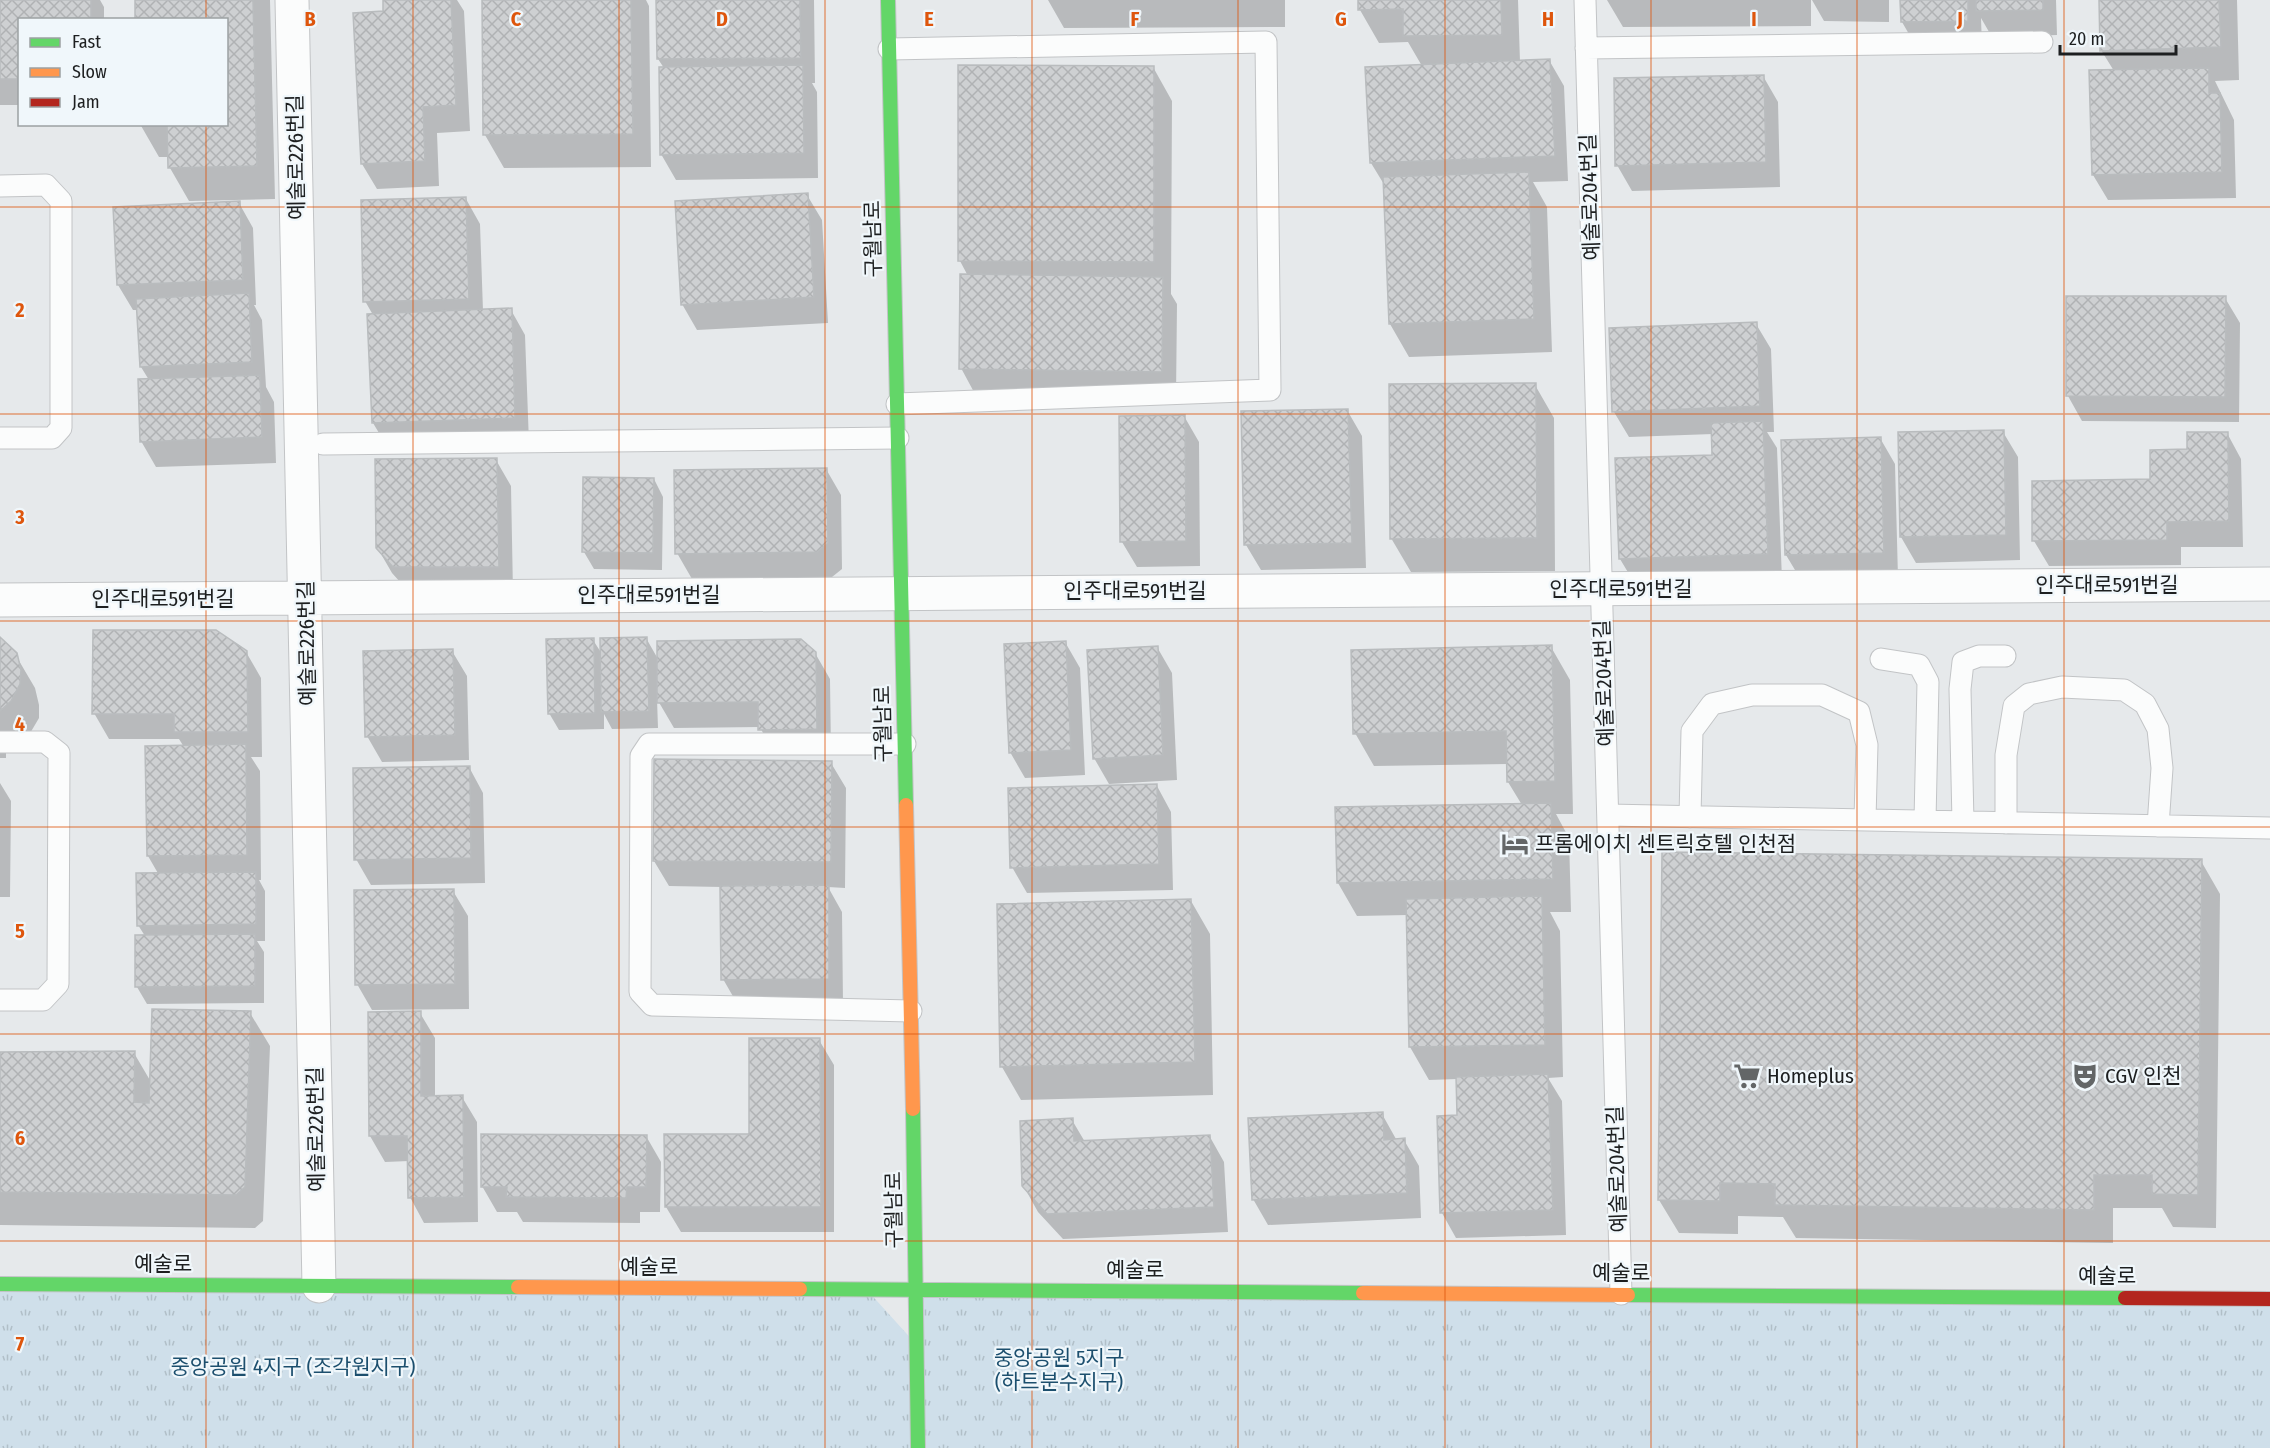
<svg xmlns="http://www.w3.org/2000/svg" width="2270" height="1448" font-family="'Fira Sans Condensed','Noto Sans KR',sans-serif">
  <defs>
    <pattern id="park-tufts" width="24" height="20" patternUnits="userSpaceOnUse" patternTransform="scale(1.5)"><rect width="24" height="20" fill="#cfdfea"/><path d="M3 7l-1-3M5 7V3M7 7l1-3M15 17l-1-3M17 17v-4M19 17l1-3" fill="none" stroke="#b1bfc8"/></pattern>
    <pattern id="building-cross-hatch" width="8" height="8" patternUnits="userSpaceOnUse" patternTransform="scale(1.5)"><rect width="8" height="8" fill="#ced0d2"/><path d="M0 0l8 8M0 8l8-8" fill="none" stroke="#b0b2b4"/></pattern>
  </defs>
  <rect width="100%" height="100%" fill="#e6e9eb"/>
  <path fill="url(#park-tufts)" d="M0,1284L867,1290L916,1344L917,1290L2270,1298V1448H0Z"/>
  <path fill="#0003" d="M0,0H100L104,7V20H20V105H0Z
    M136,0H270L275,199L189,201L170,168V157H159L140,124H226V20Z
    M384,0H457L464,11L470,131L437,133L439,186L377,189L362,164L385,13Z
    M483,0H646L649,6L651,167L504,168L485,135Z
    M658,0H814L815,83H812L817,92L818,178L676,180L661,154L664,68L658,59Z
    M1048,0H1285V27L1064,28Z
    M1359,0H1518L1520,62L1549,60L1564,86L1568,181L1533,182L1547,207L1552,352L1409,357L1390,324L1385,186L1371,163L1367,68L1422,66L1408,42L1379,43L1360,10Z
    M1607,0H1811V26L1623,27Z
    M1812,0H1889V22L1824,21Z
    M1902,0H2056L2057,35L1992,37L1981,18L1982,47L1917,48L1902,22Z
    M2100,0H2237L2239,80L2215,81L2234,120L2236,198L2108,200L2093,175L2114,71L2101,50Z
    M1153,67L1172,101L1171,294L1177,304L1176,397L975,394L961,368L968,276L960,261Z
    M1763,76L1778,102L1780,187L1632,191L1617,165Z
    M807,195L822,220L828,323L697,330L682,304Z
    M466,199L480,224L483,311L511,310L525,335L529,443L388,448L373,423V315L365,301Z
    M239,203L253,228L256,305H254L262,320L266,387L274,402L276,463L156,467L141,441L149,380L141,367L138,310H133L118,285Z
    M2225,298L2240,323L2239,422L2082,421L2068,396Z
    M1756,324L1771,349L1774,432H1767L1777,448L1782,580L1635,584L1620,559L1714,456L1713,434L1629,437L1614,412Z
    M1535,385L1554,418L1555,571L1411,572L1391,538Z
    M1347,410L1362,436L1366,568L1261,570L1246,545Z
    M1184,416L1199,442L1200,566L1137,567L1122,542Z
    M2003,432L2018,457L2020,560L1916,563L1901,537L1899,434Z
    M2227,433L2241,459L2243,547H2181V565L2049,566L2034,541L2151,481L2188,451Z
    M1880,438L1895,464L1898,578L1801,580L1786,555Z
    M496,460L511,486L513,592H409L392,573L377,547Z
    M826,469L841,495L842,569L832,577L692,579L677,553Z
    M654,479L663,497L662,570L594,569L584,552Z
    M646,638L658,659L815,653L830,679L831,754L774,755L760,727L674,728L657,699L658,728L612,729L604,714V729L559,730L549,713L593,640L602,654Z
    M0,639L15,654L35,688L39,705V718L29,735L6,750V758H0Z
    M1065,642L1080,668L1085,775L1025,778L1010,752Z
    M1157,647L1172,673L1177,780L1109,784L1094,758Z
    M1551,647L1570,680L1573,814H1556L1569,838L1571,912H1550L1560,931L1563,1077L1548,1078L1562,1101L1566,1235L1456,1238L1442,1213L1458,1116L1457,1079L1429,1080L1410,1047L1408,915L1357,916L1338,883L1522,805L1508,782V764L1374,766L1355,733Z
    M452,651L467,676L469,760L382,762L367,736Z
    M246,652L261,678L262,757H251L260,771L261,880H259L265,891V941H257L264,952V1003L147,1004L137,987V937L145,936L138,925L159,875L148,856L184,747L179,739H109L94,713Z
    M831,763L846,788L845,888L828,887L842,912L843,1004L738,1005L723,979L722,887L669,886L654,861Z
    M469,767L483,793L485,883L371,885L356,859Z
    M0,783L11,801L10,897H0Z
    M1157,786L1171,812L1173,890L1027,893L1012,867Z
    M2201,861L2220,894L2216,1228L2173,1227L2162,1208H2113V1243L1796,1238L1783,1217L1738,1216V1234L1679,1233L1659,1200Z
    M453,891L468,916L469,1009L372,1010L357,984Z
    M1191,901L1210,934L1213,1095L1021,1100L1002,1067Z
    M250,1013L270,1046L263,1221L255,1228L0,1225V1053H134L151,1082Z
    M369,1013H420L435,1038V1097H462L477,1122L478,1222L424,1223L410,1197L409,1161L385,1162L370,1136Z
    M819,1040L834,1065V1232H681L666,1207L751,1136Z
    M1382,1114L1396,1139L1404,1140L1419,1166L1421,1218L1268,1225L1253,1199Z
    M1072,1120L1085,1142L1210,1137L1224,1162L1228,1232L1063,1239L1038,1212L1023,1185Z
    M646,1136L661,1162L660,1212H640V1223L523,1222L517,1212H497L482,1186Z"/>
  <path fill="url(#building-cross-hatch)" stroke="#b9bcbe" stroke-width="1.5" d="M0,0H91V20H20V79H0Z
    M135,0H253L257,166L168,168L167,124H226V20H135Z
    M383,0H451L456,105L423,107L425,161L361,164L353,13L383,11Z
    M482,0H631L633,134L483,135Z
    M656,0H800L801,58L657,59Z
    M1358,0H1501L1502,35L1403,36V9L1358,10Z
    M1900,0H1968V21L1901,22Z
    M1976,0H2043V10L1976,11Z
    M2099,0H2219L2221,47L2100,51Z
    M1550,59L1555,156L1370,163L1365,67Z
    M803,65L804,153L660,155L659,67Z
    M958,65L1154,66V262L958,261Z
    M2209,68V93H2220L2222,172L2092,175L2089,70Z
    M1764,75L1766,162L1615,166L1614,78Z
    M1529,172L1534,319L1389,324L1383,177Z
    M808,193L814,297L681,305L675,201Z
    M466,197L469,299L363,302L361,200Z
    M240,201L243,280L117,285L113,207Z
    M960,274L1163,277L1162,372L959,369Z
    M249,293L252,362L140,367L136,299Z
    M2066,296H2226L2225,397L2066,396Z
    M512,308L515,418L372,423L367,314Z
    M1757,322L1760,406L1612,412L1609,328Z
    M260,375L262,437L140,442L138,379Z
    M1536,383L1537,538L1390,539L1389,384Z
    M1348,409L1352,543L1244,545L1241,411Z
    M1185,415L1186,541L1120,542L1119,416Z
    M1763,421L1768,554L1619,559L1615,458L1712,455L1711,423Z
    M2004,430L2006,535L1900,537L1898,432Z
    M2187,432H2228L2229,521L2167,522V540L2032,541V481L2150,479V450L2187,449Z
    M1881,437L1884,553L1785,555L1781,440Z
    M497,458L499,567H393L376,548L375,459Z
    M827,468L828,543L817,552L675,554L674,470Z
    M583,477L654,478L653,553L582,552Z
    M93,630H216L247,651L248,732H174V714H92Z
    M0,637L17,653L21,670L20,684L11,701L0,711Z
    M647,637L649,711L601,712L600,638Z
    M594,638L595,713L548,714L546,639Z
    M801,639L816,652L817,729L758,730V702L657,703V641Z
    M1066,641L1071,750L1009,753L1004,644Z
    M1552,645L1555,781L1507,782L1506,731L1353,734L1351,650Z
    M1158,646L1163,755L1093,759L1087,650Z
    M453,649L455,735L365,737L363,651Z
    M246,744L247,855L147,856L145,746Z
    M654,759L832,761L831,862L653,861Z
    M470,766L471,858L354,860L353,768Z
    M1157,784L1159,864L1010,868L1008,788Z
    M1551,803L1553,879L1337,883L1335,807Z
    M1662,852L2202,859L2198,1195L2152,1194V1175H2094V1210L1775,1205V1184L1720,1183V1201L1658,1200Z
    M256,872V924L137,926L136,873Z
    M829,885V979L721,980L720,886Z
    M454,889L455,984L355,985L354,890Z
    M1542,896L1545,1045L1409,1047L1406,899Z
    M1191,899L1195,1062L1000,1067L997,904Z
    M255,934V986L135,987V935Z
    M152,1009L251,1011L245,1187L236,1195L0,1192V1052L135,1051L134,1102L149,1103Z
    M421,1011V1096L463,1095L464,1197L408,1198L407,1136H369L368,1012Z
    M749,1038H820L821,1207H665L664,1134H749Z
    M1548,1074L1553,1210L1440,1213L1437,1116L1457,1115L1456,1077Z
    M1383,1112L1384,1140L1405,1138L1407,1193L1252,1200L1248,1118Z
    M1073,1118L1074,1141L1210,1135L1214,1207L1047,1214L1022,1186L1020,1121Z
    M481,1134L647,1135L646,1187H627L626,1198L506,1197L507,1187H481Z"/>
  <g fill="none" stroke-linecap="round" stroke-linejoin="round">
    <defs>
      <path id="lane" d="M1585,0L1621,1294
        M1586,48L2042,42
        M889,49L1266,42L1270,390L897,404
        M0,186L46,185L61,201V428L52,438H0
        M323,444L898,438
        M1881,659L1919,665L1928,682L1925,821
        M0,742H45L59,753L58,984L43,1000H0
        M905,744H649L641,756L640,992L652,1005L911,1011
        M1608,815L2270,828
        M1690,817L1692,731L1712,704L1752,695H1822L1859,712L1867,745L1865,819
        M1963,822L1960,689L1963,662L1979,656H2005
        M2006,823V755L2014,706L2029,694L2062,687L2124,690L2145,704L2158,729L2162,768L2158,826"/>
      <path id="street" d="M292,0L319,1286
        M0,600L2270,584"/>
      <path id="fast" d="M888,0L906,805
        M913,1109L918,1448
        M0,1284L518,1287
        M800,1289L1363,1293
        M1628,1295L2125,1298"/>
      <path id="slow" d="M906,805L913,1109
        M518,1287L800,1289
        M1363,1293L1628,1295"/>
      <path id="jam" d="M2125,1298L2270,1299"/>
    </defs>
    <use href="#lane" stroke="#c2c4c6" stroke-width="23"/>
    <use href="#street" stroke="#c2c4c6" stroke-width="35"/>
    <use href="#fast" stroke="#c2c4c6" stroke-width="16"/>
    <use href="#slow" stroke="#c2c4c6" stroke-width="16"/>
    <use href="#jam" stroke="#c2c4c6" stroke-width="16"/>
    <use href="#lane" stroke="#fbfcfc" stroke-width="21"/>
    <use href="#street" stroke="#fbfcfc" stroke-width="33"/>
    <use href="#fast" stroke="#63d668" stroke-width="14"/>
    <use href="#slow" stroke="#ff974d" stroke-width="14"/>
    <use href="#jam" stroke="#b3261e" stroke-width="14"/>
  </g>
  <path fill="none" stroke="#de560d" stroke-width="1.5" stroke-opacity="0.55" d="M206,0V20M413,0V1448M619,0V1448M825,0V1448M1032,0V1448M1238,0V1448M1445,0V1448M1651,0V1448M1857,0V1448M2064,0V1448M206,124V1448M0,207H2270M0,414H2270M0,621H2270M0,827H2270M0,1034H2270M0,1241H2270"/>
  <defs>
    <symbol id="hotel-bare" viewBox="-9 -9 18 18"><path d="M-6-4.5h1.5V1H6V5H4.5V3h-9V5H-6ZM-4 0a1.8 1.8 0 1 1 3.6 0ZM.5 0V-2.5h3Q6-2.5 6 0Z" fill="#636667" stroke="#f0f7fb" stroke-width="2.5" paint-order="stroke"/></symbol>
    <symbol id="supermarket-bare" viewBox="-9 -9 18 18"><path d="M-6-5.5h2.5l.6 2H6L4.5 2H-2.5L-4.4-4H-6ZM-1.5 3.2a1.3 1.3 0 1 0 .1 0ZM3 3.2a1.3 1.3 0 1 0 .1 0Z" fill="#636667" stroke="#f0f7fb" stroke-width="2.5" paint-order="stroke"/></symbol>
    <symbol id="theatre-bare" viewBox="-9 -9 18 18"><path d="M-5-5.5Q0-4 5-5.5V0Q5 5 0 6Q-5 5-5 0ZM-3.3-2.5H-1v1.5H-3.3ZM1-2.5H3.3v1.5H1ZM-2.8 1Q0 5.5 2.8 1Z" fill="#636667" stroke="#f0f7fb" stroke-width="2.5" paint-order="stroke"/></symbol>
  </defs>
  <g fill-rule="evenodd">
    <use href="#hotel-bare" x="1496" y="825" width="38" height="38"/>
    <use href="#supermarket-bare" x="1728" y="1057" width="38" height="38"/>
    <use href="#theatre-bare" x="2066" y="1057" width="38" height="38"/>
  </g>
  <g text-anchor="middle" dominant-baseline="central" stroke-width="4.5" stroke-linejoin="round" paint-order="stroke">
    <g font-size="21" fill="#1d1f20" stroke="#f0f7fb">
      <text transform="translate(296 157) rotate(-91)">예술로226번길</text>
      <text transform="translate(1590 197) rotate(-92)">예술로204번길</text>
      <text transform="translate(873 239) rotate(-91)">구월남로</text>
      <text x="2107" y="585">인주대로591번길</text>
      <text x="1621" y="589">인주대로591번길</text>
      <text x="1135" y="591">인주대로591번길</text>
      <text x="649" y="595">인주대로591번길</text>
      <text x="163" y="599">인주대로591번길</text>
      <text transform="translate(307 643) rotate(-91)">예술로226번길</text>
      <text transform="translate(1604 683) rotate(-92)">예술로204번길</text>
      <text transform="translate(883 724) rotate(-91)">구월남로</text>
      <text transform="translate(316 1129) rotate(-91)">예술로226번길</text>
      <text transform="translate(1617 1169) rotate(-92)">예술로204번길</text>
      <text transform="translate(894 1210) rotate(-91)">구월남로</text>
      <text x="163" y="1264">예술로</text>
      <text x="649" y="1267">예술로</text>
      <text x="1135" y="1270">예술로</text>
      <text x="1621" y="1273">예술로</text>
      <text x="2107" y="1276">예술로</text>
    </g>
    <g font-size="21" fill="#1d1f20" stroke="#f0f7fb" text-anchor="start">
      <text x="1535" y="844">프롬에이치 센트릭호텔 인천점</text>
      <text x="1767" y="1076">Homeplus</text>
      <text x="2105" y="1076">CGV 인천</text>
    </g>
    <g font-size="21" fill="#1c4f6e" stroke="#f0f7fb">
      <text x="1059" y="1358">중앙공원 5지구<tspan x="1059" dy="24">(하트분수지구)</tspan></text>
      <text x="293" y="1367">중앙공원 4지구 (조각원지구)</text>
    </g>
  </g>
  <g font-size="20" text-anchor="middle" font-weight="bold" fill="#de560d" stroke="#f0f7fb" stroke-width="4.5" stroke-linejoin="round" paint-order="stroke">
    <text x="310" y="26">B</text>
    <text x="516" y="26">C</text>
    <text x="722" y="26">D</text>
    <text x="929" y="26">E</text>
    <text x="1135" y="26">F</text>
    <text x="1341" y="26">G</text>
    <text x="1548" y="26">H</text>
    <text x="1754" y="26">I</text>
    <text x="1960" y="26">J</text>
    <text x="20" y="317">2</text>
    <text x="20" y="524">3</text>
    <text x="20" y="731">4</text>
    <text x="20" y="938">5</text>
    <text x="20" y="1145">6</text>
    <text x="20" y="1351">7</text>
  </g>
  <rect x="18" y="18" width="210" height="108" fill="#f0f7fb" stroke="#9ca1a3" stroke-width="1.5"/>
  <rect x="30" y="38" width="30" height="9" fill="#63d668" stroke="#9ca1a3" stroke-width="1.5"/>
  <text x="72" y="48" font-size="18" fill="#1d1f20">Fast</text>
  <rect x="30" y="68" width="30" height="9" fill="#ff974d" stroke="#9ca1a3" stroke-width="1.5"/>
  <text x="72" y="78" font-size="18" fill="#1d1f20">Slow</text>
  <rect x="30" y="98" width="30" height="9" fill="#b3261e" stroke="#9ca1a3" stroke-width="1.5"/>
  <text x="72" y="108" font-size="18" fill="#1d1f20">Jam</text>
  <path d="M2060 45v9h116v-9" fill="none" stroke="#1d1f20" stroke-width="3"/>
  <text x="2069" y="45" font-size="18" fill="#1d1f20" stroke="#f0f7fb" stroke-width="4.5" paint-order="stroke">20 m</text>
</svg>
